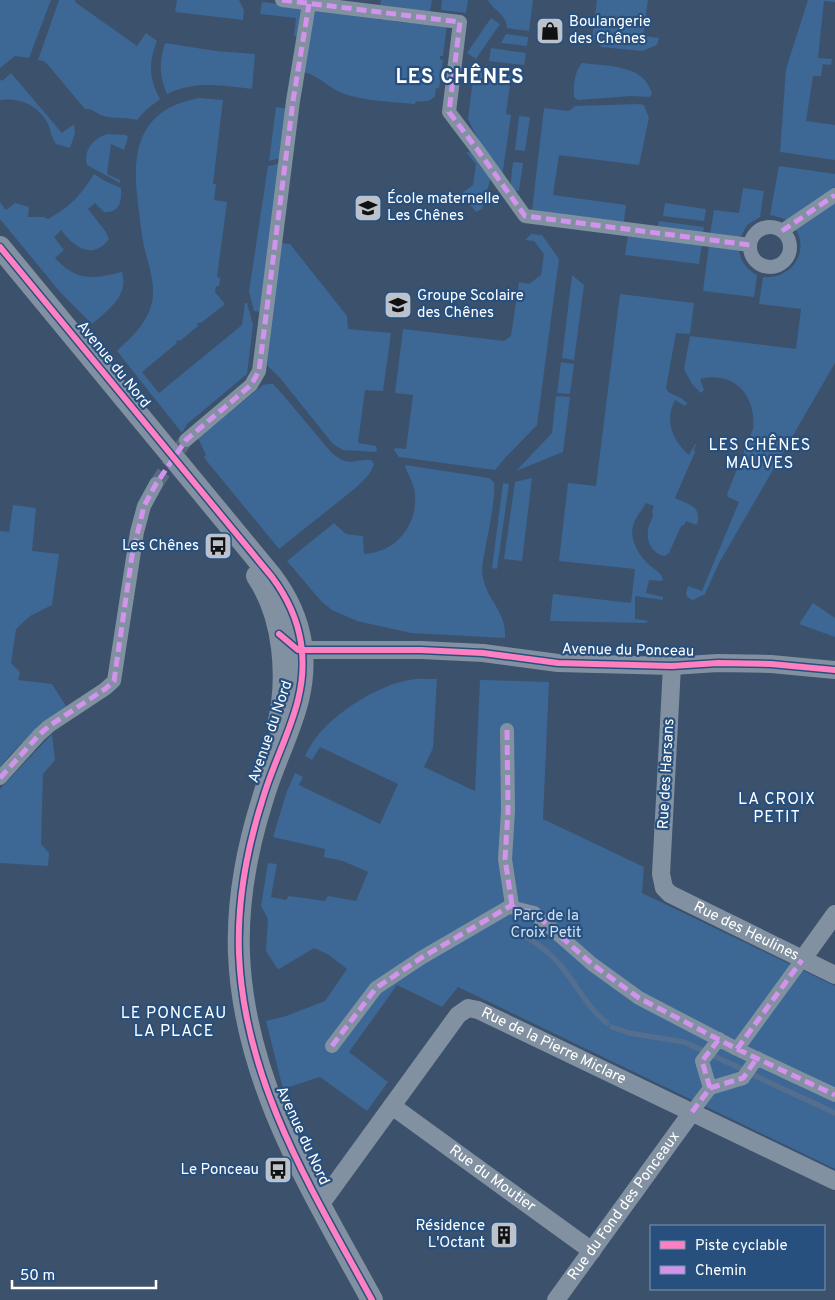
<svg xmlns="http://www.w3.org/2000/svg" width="835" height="1300" font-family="Overpass,sans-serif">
  <rect width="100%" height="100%" fill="#3c516b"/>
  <path fill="#3d6795" d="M0,0H51L29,58L15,56L0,68Z
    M59,0H75V2L137,46L146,33L157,41C148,62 149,79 160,99L146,110L137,120C126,117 115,119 104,116C96,114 93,108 85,109L48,65L44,61L38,60Z
    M177,0H239L244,10L243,20L175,12Z
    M381,0H432L430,12L380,5Z
    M442,0H468L466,13L441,10Z
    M488,0H533L529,31L507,28C507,15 494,11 488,0Z
    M597,0H648L643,36L659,38L657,45L642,51L601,47L592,37Z
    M808,0H835V2L824,1L818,58L832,59L831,65L823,64L821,76H813L806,121L835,125V160L780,152L786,69Z
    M262,2L303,7L299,37L294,36L296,18L260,14Z
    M315,10L373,16L380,20C387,17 392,21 399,22C415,23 431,25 447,25L443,56H440V59L443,60L439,88H436L435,96C430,102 423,102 416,101L415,104C395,102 363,101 345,94C329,89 319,75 303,72L312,16Z
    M491,18L500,24L476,59L467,53Z
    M506,34L528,37L527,46L501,43Z
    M165,43L216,51L255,54L252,89C220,86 197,80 167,94C159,75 159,62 165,43Z
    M491,48L526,53L524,65L489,61Z
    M582,63C606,66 645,64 652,94L649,97L631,96L578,100L574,97C573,87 575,70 582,63Z
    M474,71L511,76L506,114L511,115L502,177L481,145L468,119Z
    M11,73L62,133L74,124L75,133L70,148L56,144C51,137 51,130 47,122C38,105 19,97 0,100V79L2,81Z
    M199,98L223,100L213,184H216L214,200L227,202L217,277L220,278L219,286H216L215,292L225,304L201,323L200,322L197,324L198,326L180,341L179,340L176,341L177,343L142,372L159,393L242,325L245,303H247L253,325L247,374L187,424L182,433L117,351C131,337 148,323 152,302C156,284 148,264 144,246C141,232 140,218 138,204C131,150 139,109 199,98Z
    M639,104L644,105L649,118L639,165L559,155L553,195L626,205L624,222L532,210L544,108L569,111L575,106Z
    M276,107L288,109L281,158L269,161Z
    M519,116L530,117L525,151L515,150Z
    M107,134L126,135L128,137L124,150L111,144L107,174L120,180V183L87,165C83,150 93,139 107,134Z
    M466,152L475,153L491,176L482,209L476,212L461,194L473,185L476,164Z
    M513,162L523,163L519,191L510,190Z
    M281,163L261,312L254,311L249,291L268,166Z
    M779,166L835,174V189L788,221L782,218L770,215Z
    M94,174L105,181L121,188C122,201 120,213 104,212L95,203L88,209L106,232L109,239C92,261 74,247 61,230L54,237L64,250L55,258C77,282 93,279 122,272C129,296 108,310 92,324L60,292L0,219V202L6,210L15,203L29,207L28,217H44L48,219C70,207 81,195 94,174Z
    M743,188L764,191L760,217L747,225L740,238L710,234L714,210L739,213Z
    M665,203L706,209L704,221L663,216Z
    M835,203V363L719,563L705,594L693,600L687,597L686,593L688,586L702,591L739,502L728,497L727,494L753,429C757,396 734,370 700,379L704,390L701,393L692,384L684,369L690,336L796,349L801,309L759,304L763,277C789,280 810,254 796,230Z
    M659,221L704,227L703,233L658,226Z
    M531,234L542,235L559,259L537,425L505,458L495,470L399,457L394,450L395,448L406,449L413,395L395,393L403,329L504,341L511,336L519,282L529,284L541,275L544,254L534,241L525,240Z
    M628,235L702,244L699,264L625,255Z
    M280,243L290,244L347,316L348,329L391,333L383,391L365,390L358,443L376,446L377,450L375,452L343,450L333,444L280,378L267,365Z
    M709,245L739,249C740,261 746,269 757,275L754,297L703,291Z
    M572,275L584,285L574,360L562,358Z
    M620,294L694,303L690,334L676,333L666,388L668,392L681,398L687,403L685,406L675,400C664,421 673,441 689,455L695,444L696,445L694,449L695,452L675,498C690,505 702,506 697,525L686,521L684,525L681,526L669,553L665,556C654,555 646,542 648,531C648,526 651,521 653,516L652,512L654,506L646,503C642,511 635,517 633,526C629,540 641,559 652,567C658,572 662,574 663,581L649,580L646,593L663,597V600L635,596V619L649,621L646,623L550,621L553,594L631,603L635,569L559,561L568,483L596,486Z
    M561,362L574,364L570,394L557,393Z
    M268,384H273L278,389L331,452C349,468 351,459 371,460L374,464C371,475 361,483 353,490L279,549L205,459L204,457L206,455L198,438L263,385Z
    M556,396L570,397L563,452L516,471L552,433Z
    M406,465L489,478L494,482C496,498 488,533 485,551C483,560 481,569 483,578C488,602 507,612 505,638L411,633L357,621L332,610L321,601L287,561L334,523L346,534L363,536L364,554C394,553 417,527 415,496C415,486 409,476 405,467Z
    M532,478L522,561L504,559L515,482Z
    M503,483L509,484L497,569L492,568Z
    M13,505L36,508L32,551L59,554L52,605L30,616L16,629L11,663L20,672L18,680L52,684L66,706C40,725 20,742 0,767V531L9,532Z
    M813,603L835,618V637L799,624Z
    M437,679L433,748L424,767L475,791L480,680L549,682L543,819L644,867L642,893L835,986V1169L458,987L442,1007L397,985L349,1052L388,1082L367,1111L320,1077L283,1089L266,1021L286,1016L325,1001L347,969L329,955L314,948L279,969L277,968L266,951L268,919L261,906L268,863L277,864L271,897L286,900L289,896L325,901L328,896L356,901L368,872L343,861L324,857L325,849L273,837L287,791L295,773L303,777L299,785L380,824L398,784L320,747L312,760L305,756C308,750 311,744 315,739C334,713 378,685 409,680C418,678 428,679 437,679Z
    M52,734L55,760L43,774L41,844L49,853L48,866L0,863V789Z"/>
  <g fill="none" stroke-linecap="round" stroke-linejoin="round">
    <path stroke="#536e8e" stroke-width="5.5" d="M514,931C535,940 555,956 568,975C580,991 590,1010 607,1023
      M612,1027L629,1033L684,1042L704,1051
      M714,1056L744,1070
      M751,1074L835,1113"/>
    <path stroke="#596b81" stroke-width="14" stroke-dasharray="14 7" stroke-linecap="butt" d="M156,484L186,440"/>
    <path stroke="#8291a1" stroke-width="14" d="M282,0L460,22L449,112L477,149L525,216L750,245
      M750 247a20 20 0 1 1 40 0a20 20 0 1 1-40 0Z
      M782,231L835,195
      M186,440L251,385L259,371L293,101L309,4
      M507,730L508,811L505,859L512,905
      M0,778L39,735L49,726L105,689L114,681L137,532L144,506L156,484
      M512,905L514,908L534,913L592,964L639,998L737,1049L835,1095
      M332,1046L376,988L421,958L512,905
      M737,1049L802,960
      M710,1088L702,1061L719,1039
      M692,1112L710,1088L743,1078L757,1058"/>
    <g stroke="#8291a1" stroke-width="18">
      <path d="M291,644L298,650H421L483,653L558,663L672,666L718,663L771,664L835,670"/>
      <path id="s1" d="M672,666L661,874L664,888L670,894L835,975"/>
      <path d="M802,960L835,914"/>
      <path id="s2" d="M392,1106L592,1251"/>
      <path id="s3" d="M320,1205L458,1015L468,1008L478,1010L835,1181"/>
      <path id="s4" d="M556,1300L692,1112"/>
    </g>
    <path stroke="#8291a1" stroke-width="22" d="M0,247L272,577C287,597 297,617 301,643C310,701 279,744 263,798C247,848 237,901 239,954C244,1082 312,1190 372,1300
      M257,576C285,618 289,678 278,726"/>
    <path stroke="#d193ec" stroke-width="5" stroke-dasharray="10 5" stroke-linecap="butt" d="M282,0L460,22L449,112L477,149L525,216L750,245
      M782,231L835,195
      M507,730L508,811L505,859L512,905
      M0,778L39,735L49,726L105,689L114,681L132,556L144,506L156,484L186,440L251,385L259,371L293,101L309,4
      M512,905L514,908L534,913L592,964L639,998L737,1049L835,1095
      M332,1046L376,988L421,958L512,905
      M737,1049L802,960
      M710,1088L702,1061L719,1039
      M692,1112L710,1088L743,1078L757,1058"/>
    <defs>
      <path id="cycleway" d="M0,247L272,577C287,597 297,617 301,643C310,701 279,744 263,798C247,848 237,901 239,954C244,1082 312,1190 372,1300
        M279,634L298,650H421L483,653L558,663L672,666L718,663L771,664L835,670"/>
    </defs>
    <use href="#cycleway" stroke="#28507f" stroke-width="9"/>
    <use href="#cycleway" stroke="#ff80c0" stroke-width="6"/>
  </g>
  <defs>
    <symbol id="shop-square" viewBox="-11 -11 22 22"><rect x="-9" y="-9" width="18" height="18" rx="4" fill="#bbc2cb" stroke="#28507f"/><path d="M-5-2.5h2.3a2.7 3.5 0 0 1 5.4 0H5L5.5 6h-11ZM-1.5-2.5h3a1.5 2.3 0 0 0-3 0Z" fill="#111"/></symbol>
    <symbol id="school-square" viewBox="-11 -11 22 22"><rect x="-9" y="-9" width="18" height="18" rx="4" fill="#bbc2cb" stroke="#28507f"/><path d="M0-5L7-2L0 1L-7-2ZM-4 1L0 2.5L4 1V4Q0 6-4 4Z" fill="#111"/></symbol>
    <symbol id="bus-square" viewBox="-11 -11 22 22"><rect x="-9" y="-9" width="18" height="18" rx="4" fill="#bbc2cb" stroke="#28507f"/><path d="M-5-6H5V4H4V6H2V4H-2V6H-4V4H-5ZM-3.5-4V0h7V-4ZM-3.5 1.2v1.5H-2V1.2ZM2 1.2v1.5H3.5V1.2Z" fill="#111"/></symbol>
    <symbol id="building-square" viewBox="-11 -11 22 22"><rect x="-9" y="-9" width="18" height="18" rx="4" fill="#bbc2cb" stroke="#28507f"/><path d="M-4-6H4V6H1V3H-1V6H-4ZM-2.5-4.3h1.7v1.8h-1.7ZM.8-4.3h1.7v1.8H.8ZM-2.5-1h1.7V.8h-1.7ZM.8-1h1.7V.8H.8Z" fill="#111"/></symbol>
  </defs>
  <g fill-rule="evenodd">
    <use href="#shop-square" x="534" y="15" width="32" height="32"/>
    <use href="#school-square" x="352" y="192" width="32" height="32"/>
    <use href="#school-square" x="382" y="289" width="32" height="32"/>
    <use href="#bus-square" x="202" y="530" width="32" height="32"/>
    <use href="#bus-square" x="262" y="1154" width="32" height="32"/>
    <use href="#building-square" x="488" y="1219" width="32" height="32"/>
  </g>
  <g text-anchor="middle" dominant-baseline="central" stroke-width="4.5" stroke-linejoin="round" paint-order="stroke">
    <g font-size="15" fill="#fff" stroke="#28507f" text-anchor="start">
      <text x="569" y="22">Boulangerie<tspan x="569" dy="17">des Chênes</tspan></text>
      <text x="387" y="199">École maternelle<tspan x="387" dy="17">Les Chênes</tspan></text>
      <text x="417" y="296">Groupe Scolaire<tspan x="417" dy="17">des Chênes</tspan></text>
      <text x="199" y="546" text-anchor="end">Les Chênes</text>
      <text x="259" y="1170" text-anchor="end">Le Ponceau</text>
      <text x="485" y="1226" text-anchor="end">Résidence<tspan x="485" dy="17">L'Octant</tspan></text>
    </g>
    <g font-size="15" fill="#fff" stroke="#28507f">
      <text transform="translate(113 365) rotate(51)">Avenue du Nord</text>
      <text transform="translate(628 651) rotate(1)">Avenue du Ponceau</text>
      <text transform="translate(271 732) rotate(-71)">Avenue du Nord</text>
      <text transform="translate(667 774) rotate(-87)">Rue des Harsans</text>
      <text stroke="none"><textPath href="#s1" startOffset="316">Rue des Heulines</textPath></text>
      <text stroke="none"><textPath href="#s3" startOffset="341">Rue de la Pierre Miclare</textPath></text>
      <text transform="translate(302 1136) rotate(65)">Avenue du Nord</text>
      <text stroke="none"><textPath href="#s2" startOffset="124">Rue du Moutier</textPath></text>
      <text stroke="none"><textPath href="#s4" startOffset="116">Rue du Fond des Ponceaux</textPath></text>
    </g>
    <g font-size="15" fill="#d2e2f4" stroke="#28507f">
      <text x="546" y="916">Parc de la<tspan x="546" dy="17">Croix Petit</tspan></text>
    </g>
    <g font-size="16" letter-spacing="1" fill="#fff" stroke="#28507f">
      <text x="760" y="446">LES CHÊNES<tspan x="760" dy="18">MAUVES</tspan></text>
      <text x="777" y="800">LA CROIX<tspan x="777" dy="18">PETIT</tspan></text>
      <text x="174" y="1014">LE PONCEAU<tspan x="174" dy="18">LA PLACE</tspan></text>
    </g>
    <g font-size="20" font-weight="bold" letter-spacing="1" fill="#fff" stroke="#28507f">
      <text x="460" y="78">LES CHÊNES</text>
    </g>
  </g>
  <rect x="650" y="1225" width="175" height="65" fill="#28507f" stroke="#7e96b2"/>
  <rect x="660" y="1241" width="25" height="8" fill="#ff80c0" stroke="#7e96b2"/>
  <text x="695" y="1250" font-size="15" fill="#ffffff">Piste cyclable</text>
  <rect x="660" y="1266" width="25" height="8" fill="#d193ec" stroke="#7e96b2"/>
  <text x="695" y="1275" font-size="15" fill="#ffffff">Chemin</text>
  <path d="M12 1280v8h144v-8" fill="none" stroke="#ffffff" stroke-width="2.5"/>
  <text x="20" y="1280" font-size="15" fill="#ffffff" stroke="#28507f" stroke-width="4" paint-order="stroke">50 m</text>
</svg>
